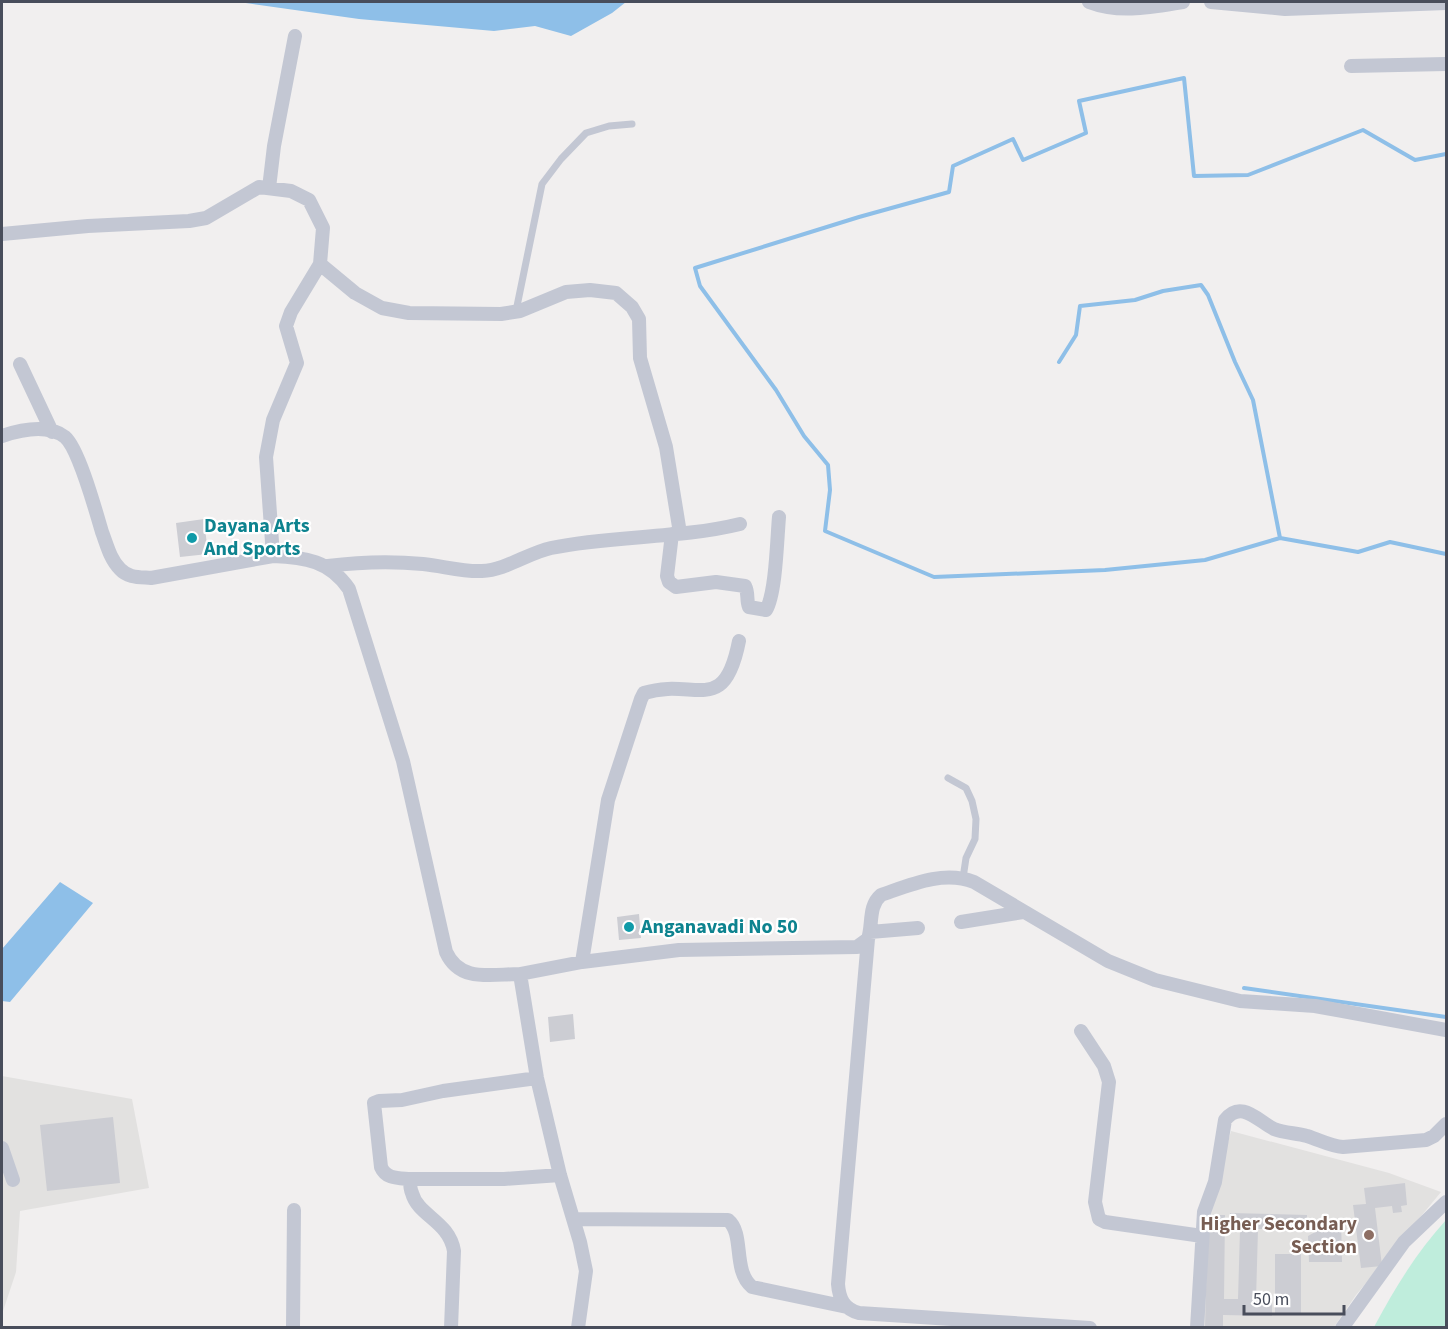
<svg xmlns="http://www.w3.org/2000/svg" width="1448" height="1329" font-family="'Source Sans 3',sans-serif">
  <rect width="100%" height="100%" fill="#f1efef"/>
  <path fill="#e2e1e0" d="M2,1076L132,1099L149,1188L20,1211L16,1272L2,1314Z
    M1231,1131L1389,1173L1441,1192L1356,1295L1334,1327L1203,1328L1210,1209Z"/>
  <path fill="#bfeddc" d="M1446,1220V1327H1374C1395,1288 1416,1253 1446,1220Z"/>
  <path fill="#8ebfe8" d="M239,2H626L612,13L571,36L535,26L494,31L359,19Z
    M60,882L93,903L10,1002L2,1001V949Z"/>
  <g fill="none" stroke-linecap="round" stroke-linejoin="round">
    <path stroke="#8ebfe8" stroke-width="4" d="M1446,154L1415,160L1363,130L1248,175L1194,176L1184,78L1079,101L1086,133L1023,160L1013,139L953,166L949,192L859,217L695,268L700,286L776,390L804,436L828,465L830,490L825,531L934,577L1105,570L1205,560L1280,538L1358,552L1390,542L1446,554
      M1059,362L1076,335L1080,306L1135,300L1163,291L1201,285L1208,295L1235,362L1253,400L1280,538
      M1244,988L1446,1017"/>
  </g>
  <path fill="#cccdd3" d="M204,519L208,554L180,557L176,523Z
    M639,914L641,938L619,940L617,917Z
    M573,1014L575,1039L550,1042L548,1017Z
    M113,1117L120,1183L47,1191L40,1125Z
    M1405,1183L1407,1205L1401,1206L1402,1212L1393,1213L1392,1206L1375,1208L1382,1266L1361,1268L1353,1205L1366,1204L1364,1188Z
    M1230,1213L1307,1215V1230L1258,1229L1256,1300H1272V1316L1223,1315V1328H1205L1208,1215H1225L1224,1299H1238L1240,1230H1230Z
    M1341,1219L1342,1262H1309L1308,1236L1317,1231V1220Z
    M1275,1254H1301V1315H1275Z"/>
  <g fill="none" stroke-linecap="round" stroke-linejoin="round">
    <path stroke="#c3c7d3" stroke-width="7" d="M516,311L542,184L561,159L586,133L609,126L632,124
      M948,778L966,788L972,801L976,819L975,839L966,858L963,878"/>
    <path stroke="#c3c7d3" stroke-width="14" d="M1089,2C1120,14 1152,7 1183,2
      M1211,2L1285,9L1446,3
      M1351,66L1446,64
      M269,188L274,146L295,36
      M2,234L88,226L189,221L206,218L259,187L291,191L309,200L323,228L320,264L291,312L286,326L297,363L273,420L266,457L273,556
      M320,264L355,293L382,308L409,313L501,314L520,311L566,292L590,290L616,293L632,307L639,319L640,358L666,447L680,533
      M20,364L52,432
      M2,436C20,430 48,424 65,437C79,449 96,512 102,532C107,545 110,559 120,569C128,578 140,577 151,578L273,556C305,557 330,561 349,589L403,761L446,952C460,983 491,974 520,974L537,1078L560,1175L580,1242L586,1271L578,1328
      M672,534L667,576L669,582L676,587L716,582L745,586C749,594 746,600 749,607L766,610C776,593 777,539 779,517
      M328,566C359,562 392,561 423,564C443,566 463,572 482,571C506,570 528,553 551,548C613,535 679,539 740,524
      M961,922L1023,912
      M870,932L918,928
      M868,939L838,1284C839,1299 844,1309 859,1313L1090,1328
      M582,962L608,800L641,699L644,693C695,677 724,718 739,641
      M520,974L582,962L679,950L857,947L868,939C873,924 868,906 881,895C910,885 943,870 974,882L1108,961L1155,980L1240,1001L1315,1006L1446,1030
      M1081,1031L1104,1066L1109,1082L1095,1202L1099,1219L1105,1222L1202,1236
      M2,1148L13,1180
      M410,1179H504L560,1175
      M574,1219L728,1220C745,1234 732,1270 752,1287L847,1307
      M293,1328L294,1210
      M451,1328L454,1251C449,1221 418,1216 412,1193C410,1189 410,1183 410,1179C398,1178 386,1179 381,1167L374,1103L379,1101L402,1100L443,1091L537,1078
      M1197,1328L1204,1212L1215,1182L1225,1120C1241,1099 1258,1121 1274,1129C1284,1133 1296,1133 1307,1136C1320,1140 1330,1146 1343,1147L1426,1140L1434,1136L1446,1124
      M1342,1328L1404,1242L1446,1202"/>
  </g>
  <g fill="#0f9aa8" stroke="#fff" stroke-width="2">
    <circle cx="192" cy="538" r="6"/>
    <circle cx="629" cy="927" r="6"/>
  </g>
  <circle fill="#8d6e63" stroke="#fff" stroke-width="2" cx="1369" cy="1235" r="6"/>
  <g text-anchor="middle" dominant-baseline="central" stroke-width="4.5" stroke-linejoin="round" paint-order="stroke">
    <g font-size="20" font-weight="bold" fill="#0d838f" stroke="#fff" text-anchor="start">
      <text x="204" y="526">Dayana Arts<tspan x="204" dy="23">And Sports</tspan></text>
      <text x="641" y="927">Anganavadi No 50</text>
    </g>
    <g font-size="20" font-weight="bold" fill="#785e54" stroke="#fff" text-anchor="end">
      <text x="1357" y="1224">Higher Secondary<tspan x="1357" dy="23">Section</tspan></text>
    </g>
  </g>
  <rect width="1448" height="1329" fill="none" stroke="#484d5b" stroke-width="6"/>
  <path d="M1244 1305v9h100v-9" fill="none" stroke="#484d5b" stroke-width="3"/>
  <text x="1253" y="1305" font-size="18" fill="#484d5b" stroke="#ffffff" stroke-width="4.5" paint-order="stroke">50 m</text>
</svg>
